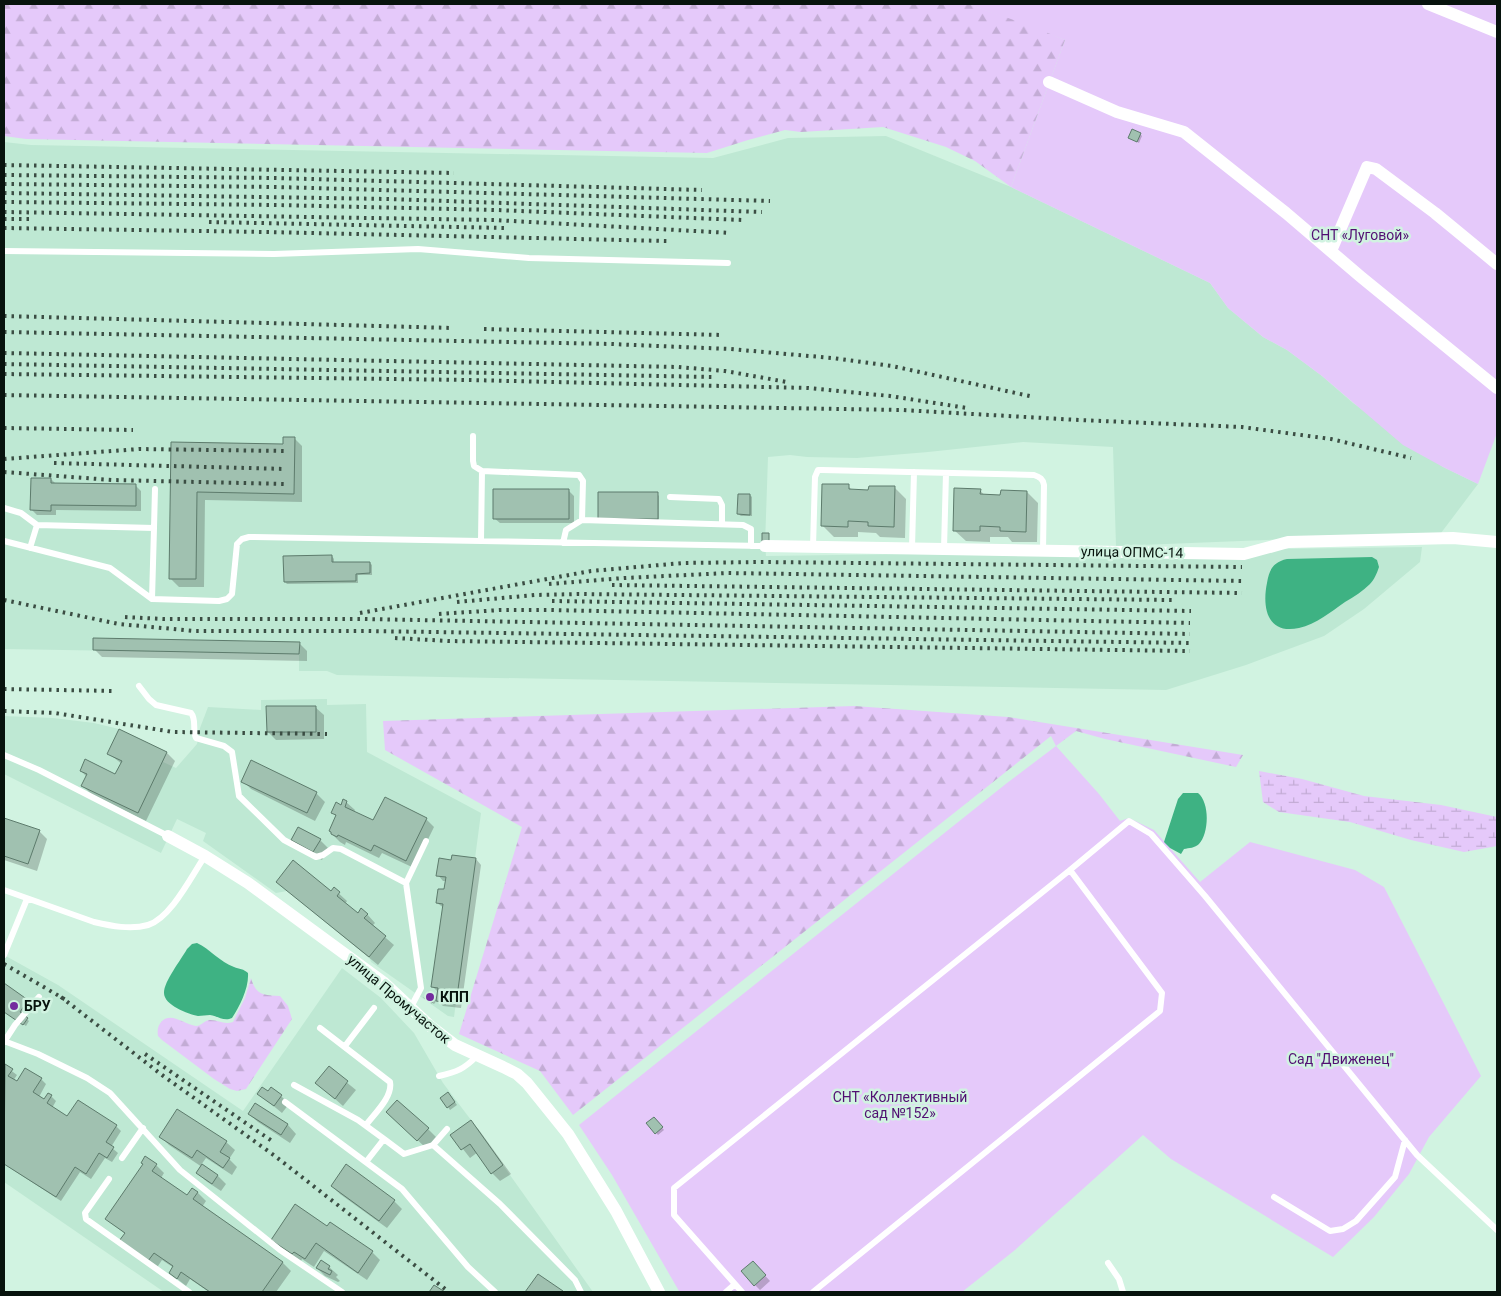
<svg xmlns="http://www.w3.org/2000/svg" width="1501" height="1296" font-family="Roboto,sans-serif">
  <defs>
    <pattern id="forest-firs" width="22" height="20" patternUnits="userSpaceOnUse" patternTransform="scale(1.25)"><rect width="22" height="20" fill="#e5c9fa"/><path d="M5 1l3.5 6h-7zM16 11l3.5 6h-7z" fill="#c3acd5"/></pattern>
    <pattern id="wetland-marsh" width="20" height="14" patternUnits="userSpaceOnUse" patternTransform="scale(1.25)"><rect width="20" height="14" fill="#e5c9fa"/><path d="M1 5h8M5 5V1M11 12h8M15 12V8" fill="none" stroke="#c3acd5"/></pattern>
  </defs>
  <rect width="100%" height="100%" fill="#d1f3e1"/>
  <path fill="#bee8d3" d="M886,136L1011,187L1210,283L1228,308L1263,337L1287,350L1322,376L1353,403L1443,467L1478,484L1441,533L1116,546L1113,447L1023,442L928,452L857,458L807,457L790,455L768,457L765,545L766,556L1422,547L1420,562L1364,609L1324,636L1246,665L1166,690L337,675L327,671H299V654L4,649V142L31,145L713,158L788,138Z
    M327,699V705L366,704L367,752L481,813L454,1017L448,1016L371,962L369,957L287,891L276,893L203,841L206,833L177,819L161,853L4,774V716L53,718L94,723L119,729L167,752L163,762L176,768L197,744L200,728L208,707L261,710V700Z
    M4,955L58,985L243,1111L342,968L381,998L414,1033L443,1083L471,1120L593,1292H164L4,1182Z"/>
  <path fill="#e5c9fa" d="M968,4H1497V433L1478,484L1443,467L1403,445L1322,376L1287,350L1263,337L1228,308L1210,283L1011,187L1065,40Z
    M1056,746L1099,794L1120,821L1129,818L1154,830L1200,882L1250,842L1355,870L1384,887L1481,1076L1429,1137L1409,1174L1374,1217L1333,1257L1171,1159L1143,1135L1015,1250L962,1292L679,1291L612,1175L579,1125L1007,783Z"/>
  <path fill="url(#forest-firs)" d="M4,4H968L1031,26L1065,40L1011,187L975,161L946,147L883,127L801,132L785,130L748,140L707,153L26,139L4,136Z
    M854,706L1008,717L1243,755L1236,767L1105,739L1076,731L1056,746L1051,736L573,1115L540,1071L459,1034L522,827L385,750L383,721Z
    M251,978C256,996 264,995 280,996L288,1006L292,1019L246,1089L237,1091L230,1089L214,1079L162,1040L158,1036C157,1030 158,1025 162,1021C172,1012 185,1025 196,1026C202,1026 204,1020 210,1020C219,1020 224,1025 233,1022L245,998Z"/>
  <path fill="url(#wetland-marsh)" d="M1259,771L1302,779L1364,796L1441,805L1497,817V846L1464,852L1411,840L1350,822L1279,812L1263,802Z"/>
  <path fill="#3eb283" d="M1372,557L1377,560L1379,567C1377,573 1374,580 1370,584C1363,591 1354,597 1345,602C1331,612 1316,624 1299,628C1267,635 1262,607 1267,583C1269,570 1273,562 1287,559Z
    M1183,793H1198C1210,803 1209,833 1199,844C1195,848 1189,848 1184,849L1181,854L1170,848L1164,842L1178,799Z
    M197,943C210,949 220,962 234,967C239,969 244,969 248,973C249,988 240,1006 232,1018C224,1022 218,1016 210,1015C206,1015 202,1016 198,1016C188,1014 164,1005 164,993C164,981 181,960 187,949L192,944Z"/>
  <path fill="#0003" d="M1140,134L1142,136L1139,143L1130,138Z
    M294,438L302,446V502L205,500L204,587H179L170,578L172,443L284,445Z
    M51,479L56,484L136,486L141,491V511L56,510V515H37L32,510Z
    M848,486L853,491H870L895,488L906,499L905,538L880,537L876,533L858,532V537H834L822,525Z
    M568,490L574,496V523H500L494,518Z
    M980,490L985,496H1002L1027,492L1038,503L1037,542H1012L1008,537H990V542L966,541L954,530Z
    M657,494L659,496V521H601Z
    M750,495L752,497V516H741L738,514Z
    M332,556L334,559V564L370,563L372,565V575H358V583L287,584L285,582Z
    M299,643L307,651V661L102,657L94,649Z
    M315,707L324,715V739L276,740L268,732Z
    M120,730L167,753L175,761L146,821L91,794L83,786L87,777L81,771L116,775L122,764L109,754Z
    M252,762L316,793L325,802L315,821L251,789L243,781Z
    M346,802L355,810L354,812L374,822L426,819L434,827L414,868L382,853L379,858L346,842L345,845L340,842L332,834L337,817L332,812Z
    M4,819L39,831L47,839L37,871L4,860Z
    M292,840H320L328,848L322,860L301,848Z
    M453,856L476,859L481,865L461,1008L443,1006L437,1000L434,1004L428,1000L435,998L438,1000L439,993L433,987L444,908L437,903L446,891L447,881H443L438,875L452,861Z
    M277,882L331,892L334,889L347,901L345,904L358,914H367L375,923L372,926L394,945L378,965Z
    M4,985L30,1003L22,1015L29,1021L26,1026L4,1011Z
    M5,1066L17,1075L13,1081L17,1083L41,1079L46,1084L39,1097L45,1100L51,1096L56,1101L52,1108L68,1118L78,1102L116,1126L121,1131L111,1147L118,1153L112,1162L105,1158L91,1179L80,1172L61,1201L4,1164V1068Z
    M329,1068L356,1090L343,1106L317,1083Z
    M268,1092L281,1096L289,1104L282,1113L259,1094Z
    M451,1096L457,1105L450,1110L448,1107Z
    M255,1105L288,1125L296,1134L290,1143L258,1122L249,1114Z
    M178,1111L226,1142L235,1150L229,1159L237,1167L232,1175L206,1158L201,1165L218,1176L226,1184L221,1191L206,1181L198,1173L202,1167L169,1145L161,1137Z
    M654,1118L664,1130L658,1135L648,1123Z
    M396,1120L428,1129L436,1137L426,1148Z
    M471,1122L479,1130L511,1174L500,1181L492,1173L478,1152L470,1158L452,1135Z
    M156,1165L164,1173L161,1178L187,1197L192,1189L198,1193L206,1201L202,1207L283,1263L291,1271L276,1292H209L190,1279L186,1286L170,1273L174,1268L162,1260L156,1269L125,1234L107,1219Z
    M332,1186L394,1201L402,1209L387,1228L340,1194Z
    M328,1228L372,1252L380,1260L367,1280L324,1251L314,1267L302,1259L301,1261L281,1248L272,1240Z
    M329,1267L338,1275L336,1277L340,1281L338,1282L325,1276L317,1268Z
    M758,1268L770,1281L760,1290L755,1285Z"/>
  <path fill="#a0c1b0" stroke="#5d7b6c" d="M1132,129L1141,133L1137,142L1128,138Z
    M283,437H295L294,494L197,492L196,579H169L171,442L283,444Z
    M31,478H51V483L136,484V506L51,505V511L30,510Z
    M822,484H849V489L868,490L869,486H895L894,527L868,526V522L848,521V527L821,526Z
    M954,488L981,489L980,494L1000,495L1001,490L1027,491L1026,532L1000,531V527L980,526V531H953Z
    M493,489H569V519H493Z
    M598,492H658V519H598Z
    M738,494H750V515L737,514Z
    M762,533H769V542H762Z
    M332,555V562H370V573L356,574V581L284,582L283,556Z
    M93,638L300,642L299,654L93,650Z
    M266,706H316V732H267Z
    M119,729L167,752L138,813L81,786L87,774L80,771L85,759L115,774L122,761L107,754Z
    M251,760L317,792L307,813L241,782Z
    M385,797L427,818L406,861L374,845L371,851L338,835L337,837L331,834V832L329,831L336,815L331,813L336,802L341,805L343,799L347,801L345,807L373,820Z
    M4,818L40,830L28,864L4,856Z
    M298,827L321,839L313,852L291,840Z
    M452,855L476,858L456,1004L436,1001L438,988L431,987L443,904L436,903L438,889H444L446,877L436,876L439,858L451,860Z
    M293,860L331,891L334,887L340,892L337,896L358,913L361,908L368,914L364,918L386,936L369,957L276,882Z
    M4,983L28,1000L20,1012L28,1018L23,1025L4,1012Z
    M428,992L436,997L432,1003L424,998Z
    M5,1064L13,1069L8,1076L17,1081L25,1068L42,1078L33,1092L44,1099L48,1093L52,1095L47,1103L67,1116L78,1100L117,1125L106,1142L114,1147L107,1158L99,1153L86,1174L75,1167L56,1197L4,1164Z
    M329,1066L348,1081L335,1099L315,1083Z
    M262,1087L268,1091L271,1087L282,1095L274,1106L257,1094Z
    M448,1092L455,1102L447,1108L440,1098Z
    M397,1100L429,1128L417,1141L386,1112Z
    M255,1103L288,1124L281,1135L248,1114Z
    M177,1109L227,1141L220,1152L230,1158L223,1168L197,1150L192,1158L159,1137Z
    M654,1117L663,1127L655,1134L646,1123Z
    M471,1120L503,1165L491,1174L470,1144L461,1150L450,1135Z
    M145,1156L157,1164L152,1171L187,1195L192,1188L198,1192L193,1199L283,1262L262,1292H210L181,1272L177,1279L169,1273L173,1266L154,1253L148,1261L119,1241L125,1233L105,1219L143,1164L141,1163Z
    M202,1164L218,1175L212,1184L196,1173Z
    M346,1164L395,1200L379,1221L331,1186Z
    M295,1204L327,1226L330,1222L373,1251L358,1273L316,1243L305,1259L294,1252L292,1254L271,1240Z
    M321,1260L330,1266L328,1269L332,1271L330,1275L316,1268Z
    M753,1261L766,1275L754,1286L741,1271Z
    M538,1274L563,1291V1292H525Z
    M434,1285L445,1292H429Z"/>
  <g fill="none" stroke-linecap="round" stroke-linejoin="round">
    <path stroke="#fff" stroke-width="6" d="M4,251L274,254L418,249L529,258L728,263
      M473,436V461L474,466L482,471L579,475L583,481L582,520
      M670,497L719,499L722,505V524
      M4,508L21,513L37,525L154,528L152,599
      M154,528L155,489
      M4,541L110,568L152,599L219,601L227,599L232,594L237,544L242,539L249,537L765,546
      M481,541L482,471
      M563,543L566,530L582,520L743,525L751,529V546
      M813,547L815,477L818,470H822L1034,475C1040,477 1043,479 1044,485L1043,551
      M30,548L37,525
      M912,548L914,472
      M944,549L946,473
      M139,686L149,699L156,705L191,713C197,720 192,730 196,738L224,746L232,752L239,796L284,840L316,857L323,855L333,848L341,849L406,883L421,988L411,1007
      M4,755L39,770L168,836
      M406,883L426,841
      M4,890L94,922C111,926 131,930 148,925C171,918 192,875 205,856
      M4,955L27,899
      M320,1028L390,1082C393,1097 374,1114 366,1125
      M4,1041L38,1054L87,1078L110,1093L180,1170L280,1250L342,1292
      M4,1042L15,1025L39,997
      M345,1046L374,1008
      M439,1076C457,1072 464,1069 477,1056
      M294,1085L358,1120L384,1139
      M285,1102L402,1189L468,1267L495,1292
      M433,1145L447,1129
      M122,1158L143,1128
      M366,1162L384,1139L404,1154L433,1145L500,1204L575,1280L581,1292
      M109,1179L85,1213L86,1219L189,1292
      M1274,1197L1330,1231L1343,1229L1356,1221L1395,1177L1405,1140
      M1108,1263L1119,1279L1123,1292
      M726,1292L735,1284
      M742,1292L674,1215V1188L1070,870L1129,821L1151,834L1205,896L1417,1155L1497,1230
      M813,1292L1160,1011L1162,993L1070,870"/>
    <path stroke="#fff" stroke-width="12" d="M1428,4L1497,32
      M1049,82L1117,112L1184,132L1286,213L1361,277L1497,388
      M1331,251L1367,167L1376,169L1435,213L1497,264
      M765,546L1244,554L1288,542L1453,538L1497,542
      M168,836L205,856L248,883L383,982L430,1026L455,1045L503,1067L517,1074L527,1083L568,1134L616,1211L659,1292"/>
    <path stroke="#3b4d43" stroke-width="4" stroke-dasharray="2.5 5" stroke-linecap="butt" d="M4,165L454,173
      M4,175L275,178L702,190
      M4,184L276,187L770,201
      M4,193L388,199L762,212
      M4,202L276,205L496,210L742,220
      M4,212L494,220L731,233
      M4,219H34
      M209,222L506,228
      M4,228L267,232L667,241
      M4,316L453,328
      M484,329L723,335
      M4,332L611,344L730,349L832,358L892,366L1034,397
      M4,353L678,367L725,371L787,382
      M4,364L714,377
      M4,374L469,380L808,388L890,396L967,408
      M4,395L902,410L1079,420L1242,427L1331,439L1411,458
      M4,428L133,430
      M4,459L139,449L286,451
      M54,463L286,469
      M4,472L112,480L286,484
      M549,584L624,578L728,573L1242,581
      M612,585L1242,593
      M4,600L119,624L195,631H364L1190,643
      M552,601L1191,611
      M457,602L535,595L578,594L1174,600
      M360,613L591,571L683,563L763,562L1242,567
      M439,614L500,610H550L1190,623
      M125,617L163,619H362L1190,634
      M395,638L448,641L1190,651
      M4,689L115,691
      M4,711L55,713L173,732L327,734
      M4,964L66,1000
      M61,997L162,1075L275,1156L449,1292
      M145,1054L272,1141"/>
  </g>
  <g fill="#742b9e" stroke="#d1f3e1" stroke-width="2">
    <circle cx="430" cy="997" r="5"/>
    <circle cx="14" cy="1006" r="5"/>
  </g>
  <g text-anchor="middle" dominant-baseline="central" stroke-width="5" stroke-linejoin="round" paint-order="stroke">
    <g font-size="14" fill="#510f72" stroke="#d1f3e1">
      <text x="1360" y="235">СНТ «Луговой»</text>
      <text x="1341" y="1059">Сад "Движенец"</text>
      <text x="900" y="1097">СНТ «Коллективный<tspan x="900" dy="16">сад №152»</tspan></text>
    </g>
    <g font-size="14" fill="#07130d" stroke="#d1f3e1">
      <text transform="translate(1132 552) rotate(1)">улица ОПМС-14</text>
      <text transform="translate(399 999) rotate(40)">улица Промучасток</text>
    </g>
    <g font-size="14" font-weight="bold" fill="#07130d" stroke="#d1f3e1" text-anchor="start">
      <text x="440" y="997">КПП</text>
      <text x="24" y="1006">БРУ</text>
    </g>
  </g>
  <rect width="1501" height="1296" fill="none" stroke="#07130d" stroke-width="10"/>
</svg>
